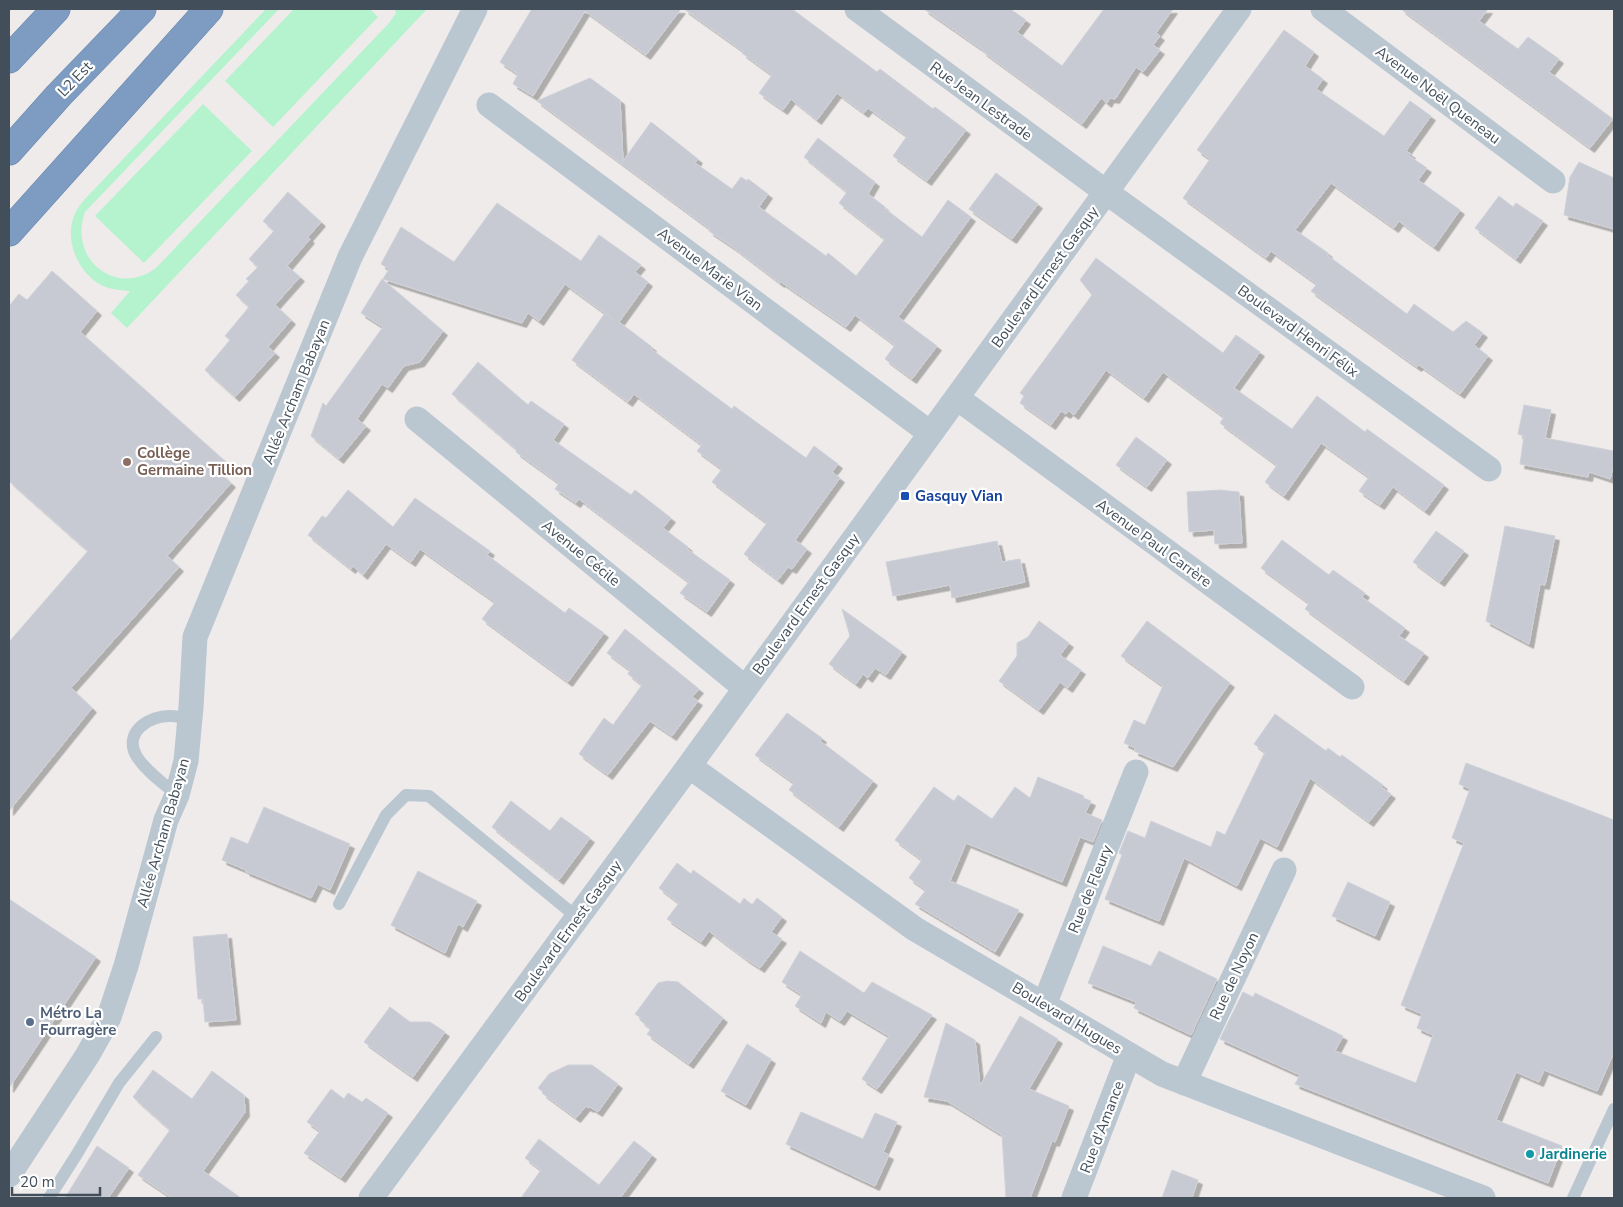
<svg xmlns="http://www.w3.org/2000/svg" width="1623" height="1207" font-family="'Nunito Sans',sans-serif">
  <defs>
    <filter id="shadow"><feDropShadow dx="4.5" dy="4.5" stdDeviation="0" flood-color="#0004"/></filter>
  </defs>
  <rect width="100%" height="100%" fill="#efebeb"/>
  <path fill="#b4f3ce" d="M266,9H279L85,212C68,259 116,298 156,268L389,23L396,13L395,9H427L127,328L111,313L130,291C121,290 112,290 103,286C80,275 65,244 73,219C75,211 80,205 85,199Z
    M294,9H370L378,17L273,127L225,81Z
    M203,104L252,151L144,263L95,216Z"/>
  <path fill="#c7cad3" stroke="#cfd1d9" filter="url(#shadow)" d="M532,9H681L646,55L585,11L533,96L513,84L518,74L500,62Z
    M684,9H792L877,72L880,69L933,109L935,107L966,130L927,181L893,156L907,136L868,108L864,113L837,93L817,120L791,99L783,110L759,93L772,75L742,53L743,51Z
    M924,9H1010L1026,20L1017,32L1062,66L1104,9H1173L1156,33L1160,36L1153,45L1160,50L1150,63L1143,72L1136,67L1115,99L1110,98L1107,103L1101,98L1082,124L982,51L983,50Z
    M1401,9H1488L1479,21L1518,49L1528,37L1559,59L1549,72L1613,119L1590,148Z
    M1284,30L1314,52L1305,66L1323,79L1316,89L1384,136L1410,101L1431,116L1406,151L1411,154L1409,156L1427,168L1418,180L1460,210L1434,247L1399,221L1394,228L1331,183L1295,230L1328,253L1327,255L1407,314L1414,304L1453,332L1466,321L1483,333L1474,345L1488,356L1460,394L1419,365L1417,367L1311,291L1317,284L1271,251L1266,258L1183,198L1210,159L1197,150Z
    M590,78L620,100L623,161L651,122L698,159L695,163L732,189L741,177L747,181L748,179L768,194L759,207L826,256L828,253L856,276L885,239L839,203L847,192L804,157L818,138L875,182L868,194L885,207L884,208L922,237L948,200L971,217L898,317L937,346L912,379L885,359L895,345L855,315L846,327L781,282L780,283L733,247L709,231L710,229L537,101Z
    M1579,162L1614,178V229L1564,215L1570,177Z
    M996,173L1038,204L1012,239L969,209Z
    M288,192L321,222L308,237L310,239L287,266L300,277L275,305L291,320L268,347L275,353L235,397L205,370L230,340L225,336L249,307L236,295L249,281L246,279L258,267L249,259L274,231L263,221Z
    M1499,196L1513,207L1516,203L1543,221L1516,259L1475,228Z
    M497,203L581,261L599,235L641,265L635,272L648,282L619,322L652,347L651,349L732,409L734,406L806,458L814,446L838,464L832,472L840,478L795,540L807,549L792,569L788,567L778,580L744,554L767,523L712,482L722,469L697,451L702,445L634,394L628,402L572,360L605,313L613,319L565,284L539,321L528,313L522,323L383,279L389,269L381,264L401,227L454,262Z
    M1096,258L1223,353L1236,335L1260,352L1234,388L1292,429L1317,396L1365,432L1367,429L1444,485L1425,511L1393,487L1380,505L1359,491L1369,477L1321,443L1284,496L1265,482L1277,465L1220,423L1224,417L1163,372L1144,398L1106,370L1074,415L1069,411L1066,414L1061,411L1051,425L1020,403L1024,396L1020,393L1092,295L1080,280Z
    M52,271L97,311L80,332L226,462L218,471L231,483L167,556L179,567L71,688L92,708L9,811V642L88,551L9,481V306L19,294L27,300Z
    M382,279L443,331L420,362L404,366L388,388L382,384L357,419L366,426L339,459L311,436L323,403L326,406L383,327L361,313Z
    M478,362L528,405L531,401L564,424L553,440L631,495L635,490L671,518L663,528L688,547L687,549L730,580L707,612L680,593L689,582L579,499L576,503L555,489L559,483L516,452L517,450L452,394Z
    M1524,405L1551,410L1545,438L1614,451V464L1610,479L1589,472L1588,477L1520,464L1524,436L1518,434Z
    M1136,437L1167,460L1147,487L1116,465Z
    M348,490L393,527L415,498L490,551L487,555L565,613L569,608L604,633L568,682L482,619L495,602L420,549L411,562L386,544L363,575L353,566L351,569L308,535L322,516L326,518Z
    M1220,490L1239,492L1242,543L1215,544L1214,530L1189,532L1187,492Z
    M1505,526L1555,536L1545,585L1540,584L1529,644L1486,621Z
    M1436,531L1464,551L1440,582L1413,562Z
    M1282,540L1329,575L1333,570L1365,593L1362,597L1405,628L1399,636L1424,653L1404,681L1305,609L1309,603L1261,568Z
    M997,541L1002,562L1020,559L1025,582L952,598L950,585L893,596L886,562Z
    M842,609L902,652L886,675L875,668L868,678L863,674L856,684L829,664L850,636Z
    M1039,621L1069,643L1060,655L1081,670L1068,688L1060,682L1039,710L999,681L1017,656V643L1028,637Z
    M1147,621L1230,683L1212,708L1173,767L1134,751L1135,748L1124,743L1134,720L1145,725L1163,686L1121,656Z
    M625,629L699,689L692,697L698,701L672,736L650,721L608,775L579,754L604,718L613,725L642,685L628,674L630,670L607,653Z
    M787,713L822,738L820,741L873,781L839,827L789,790L794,783L755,755Z
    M1275,714L1326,751L1328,748L1340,757L1342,755L1383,785L1381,787L1391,794L1369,822L1310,778L1277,847L1260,838L1237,886L1184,858L1159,921L1105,899L1122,855L1119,853L1128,831L1145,838L1151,821L1211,847L1217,831L1225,835L1265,752L1254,744Z
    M1466,763L1614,820V1052L1597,1091L1544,1070L1539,1082L1516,1072L1496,1120L1562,1146L1548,1183L1295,1084L1300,1075L1220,1039L1243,992L1253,997L1255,993L1343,1036L1335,1051L1416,1083L1433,1035L1417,1028L1422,1014L1401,1005L1464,843L1452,838L1470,789L1459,784Z
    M1038,777L1084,796L1083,798L1091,801L1085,813L1102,820L1093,842L1080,837L1062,882L966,843L950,881L1019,910L995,952L915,904L926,890L909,878L922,860L895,840L934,787L954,801L958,795L992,819L1015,787L1030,798Z
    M511,801L550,831L561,817L590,838L559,880L492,827Z
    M264,807L350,844L330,890L318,884L311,898L245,871L246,870L222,860L231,837L248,844Z
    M677,863L691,874L693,870L740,904L744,898L752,905L757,898L782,917L771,932L782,939L760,968L746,959L709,931L701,942L667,919L679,903L659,888Z
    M418,871L477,901L463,927L458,924L445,953L391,925Z
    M1348,882L1390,902L1375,936L1332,916Z
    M9,899L96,957L9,1088Z
    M227,934L236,1020L205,1022L203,999H198L193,937Z
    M1103,946L1151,966L1159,951L1217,979L1191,1035L1134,1008L1136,1002L1088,983Z
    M800,951L864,993L872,982L932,1015L877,1089L862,1079L889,1036L847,1011L840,1021L826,1012L821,1023L795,1006L802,995L782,982Z
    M667,981L678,982L723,1018L689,1064L647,1034L651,1029L640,1020L641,1018L635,1014L658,983Z
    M390,1007L410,1022H430L445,1032L413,1077L364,1042Z
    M1020,1016L1058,1039L1029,1089L1069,1106L1055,1142L1052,1141L1030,1198H1006L1002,1135L947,1101L924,1097L946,1023L975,1040L980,1086Z
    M747,1044L771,1059L746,1105L721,1091Z
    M568,1065H592L618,1084L598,1112L590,1107L589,1108L586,1106L576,1118L542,1093L543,1092L538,1088L549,1074Z
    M153,1070L192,1099L212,1071L244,1095L245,1112L203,1171L241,1198H172L138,1175L170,1130L133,1097Z
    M331,1089L344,1099L348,1093L362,1102L366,1098L388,1113L341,1178L304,1153L320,1131L307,1122Z
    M801,1112L863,1139L875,1113L897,1122L883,1152L889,1155L875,1186L786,1144Z
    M539,1139L599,1185L634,1141L652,1155L620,1198H521L541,1170L525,1158Z
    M97,1146L129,1168L108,1198H65Z
    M1172,1170L1198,1180L1192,1198H1162Z"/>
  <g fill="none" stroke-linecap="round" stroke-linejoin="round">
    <defs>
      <path id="highway" d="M9,59L56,9
        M9,151L59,95L142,9
        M9,232L209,9"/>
    </defs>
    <use href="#highway" stroke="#6987ad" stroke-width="29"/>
    <path stroke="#bac6d0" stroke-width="12" d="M177,795C163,783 147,772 137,757C122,733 149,715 171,716C177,716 184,718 190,720
      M339,904L386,815L406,795L429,796L578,918
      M49,1198L77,1154L119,1083L156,1037
      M1573,1198L1614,1109"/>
    <path stroke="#bac6d0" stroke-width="25" d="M857,9L1106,192L1489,469
      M1323,9L1553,181
      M489,105L930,433
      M957,398L1352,687
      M417,419L745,688
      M689,766L915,929L1162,1074L1483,1198
      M1044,1005L1136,772
      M1184,1083L1284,870
      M9,1175L87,1056L109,1017L126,966L166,820L177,795L186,761L191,707L195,637L350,257L475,9
      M371,1198L689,766L1239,9
      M1074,1198L1129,1055"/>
    <use href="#highway" stroke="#7e9cc1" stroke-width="28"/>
  </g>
  <circle fill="#8d6e63" stroke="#fff" stroke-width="2" cx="127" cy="462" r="5"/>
  <rect fill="#1a4fb4" stroke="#fff" stroke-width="2" x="900" y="491" width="10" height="10" rx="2.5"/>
  <circle fill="#5c6f8a" stroke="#fff" stroke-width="2" cx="30" cy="1022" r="5"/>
  <circle fill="#0f9aa8" stroke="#fff" stroke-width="2" cx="1530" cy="1154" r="5"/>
  <g text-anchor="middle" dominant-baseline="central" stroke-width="4.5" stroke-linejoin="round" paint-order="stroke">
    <g font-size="15" fill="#424f5b" stroke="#fff">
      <text transform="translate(75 79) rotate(-46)">L2 Est</text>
      <text transform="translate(1438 95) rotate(37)">Avenue Noël Queneau</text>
      <text transform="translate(981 101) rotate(36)">Rue Jean Lestrade</text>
      <text transform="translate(710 269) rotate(37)">Avenue Marie Vian</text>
      <text transform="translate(1045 277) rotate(-54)">Boulevard Ernest Gasquy</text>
      <text transform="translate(1298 331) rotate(36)">Boulevard Henri Félix</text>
      <text transform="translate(296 392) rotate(-68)">Allée Archam Babayan</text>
      <text transform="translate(1154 543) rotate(36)">Avenue Paul Carrère</text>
      <text transform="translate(581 553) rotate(39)">Avenue Cécile</text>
      <text transform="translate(806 604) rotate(-54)">Boulevard Ernest Gasquy</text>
      <text transform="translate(163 833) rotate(-74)">Allée Archam Babayan</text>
      <text transform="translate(1090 889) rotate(-68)">Rue de Fleury</text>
      <text transform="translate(568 931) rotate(-54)">Boulevard Ernest Gasquy</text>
      <text transform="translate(1234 976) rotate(-65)">Rue de Noyon</text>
      <text transform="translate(1067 1018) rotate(31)">Boulevard Hugues</text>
      <text transform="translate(1102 1127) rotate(-69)">Rue d'Amance</text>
    </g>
    <g font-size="15" font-weight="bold" fill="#785e54" stroke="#fff" text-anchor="start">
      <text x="137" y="453">Collège<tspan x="137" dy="17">Germaine Tillion</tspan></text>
    </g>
    <g font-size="15" font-weight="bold" fill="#164399" stroke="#fff" text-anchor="start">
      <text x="915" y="496">Gasquy Vian</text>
    </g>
    <g font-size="15" font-weight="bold" fill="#4e5e75" stroke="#fff" text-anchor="start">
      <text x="40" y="1013">Métro La<tspan x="40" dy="17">Fourragère</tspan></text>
    </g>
    <g font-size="15" font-weight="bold" fill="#0d838f" stroke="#fff" text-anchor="start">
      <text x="1540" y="1154">Jardinerie</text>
    </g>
  </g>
  <rect width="1623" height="1207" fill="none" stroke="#424f5b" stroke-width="20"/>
  <path d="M12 1187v8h88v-8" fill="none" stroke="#424f5b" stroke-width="2.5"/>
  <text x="20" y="1187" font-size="15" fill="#424f5b" stroke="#ffffff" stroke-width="4" paint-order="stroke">20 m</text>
</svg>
